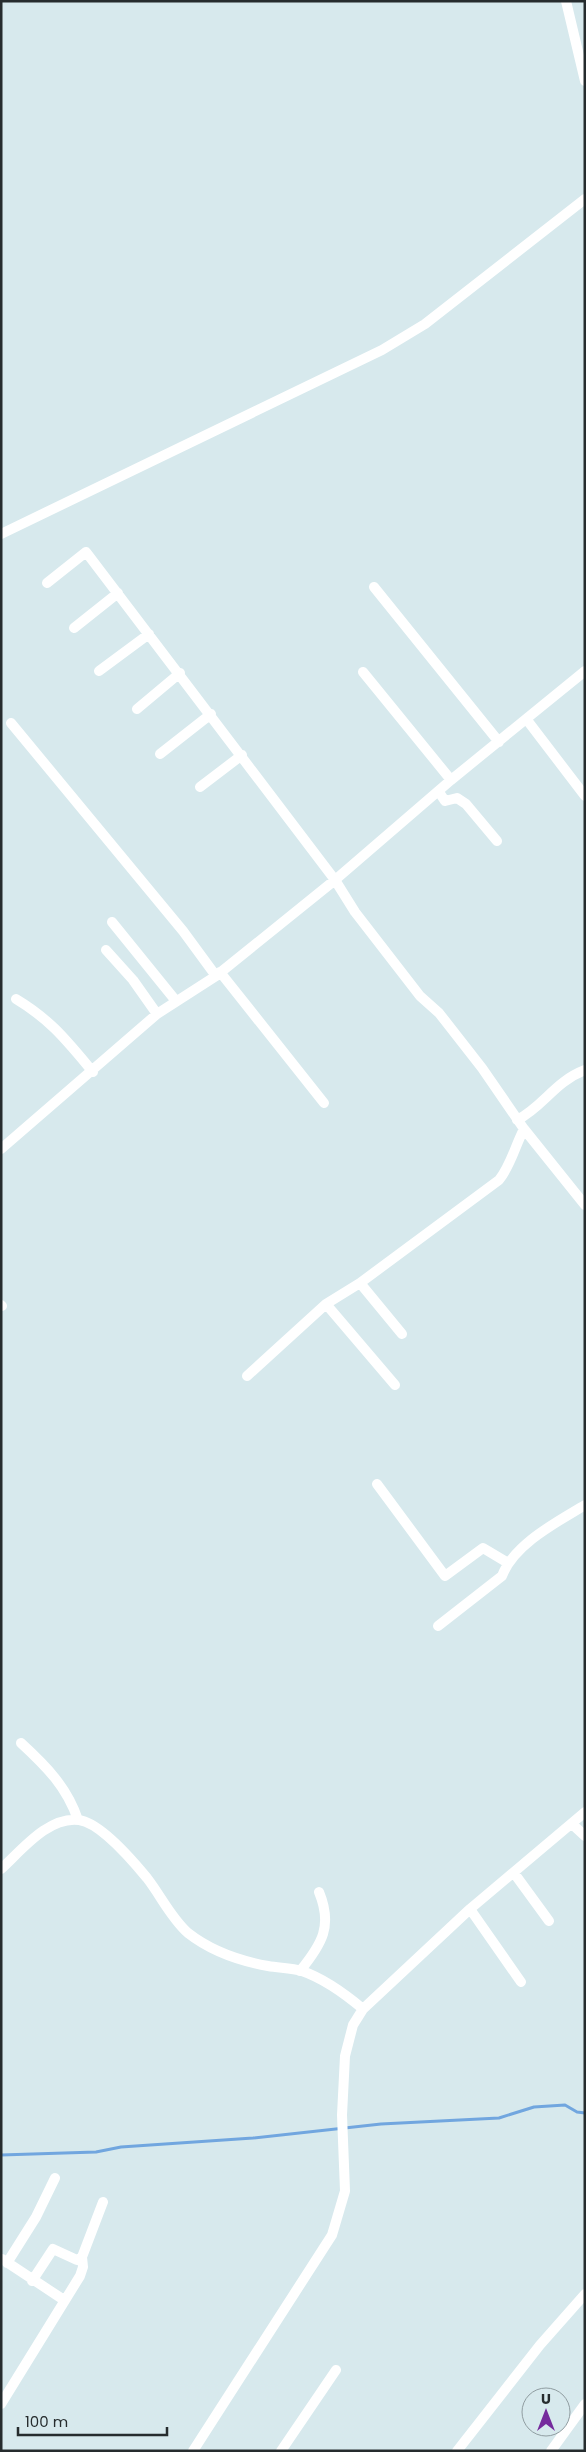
<svg xmlns="http://www.w3.org/2000/svg" width="586" height="2452" font-family="Poppins,sans-serif">
  <rect width="100%" height="100%" fill="#d7e9ed"/>
  <g fill="none" stroke-linecap="round" stroke-linejoin="round">
    <path stroke="#71a6df" stroke-width="3" d="M1,2155L96,2152L121,2147L253,2138L381,2124L499,2118L534,2107L565,2105L577,2112L585,2113"/>
    <path stroke="#fff" stroke-width="10" d="M566,1L585,81
      M1,534L382,350L425,324L585,199
      M47,583L86,552L335,880L355,912L420,996L439,1013L482,1068L524,1129L585,1205
      M374,587L499,742
      M74,628L118,593
      M99,671L149,634
      M363,672L451,780
      M137,709L180,673
      M527,720L585,796
      M11,723L183,931L216,976
      M160,754L211,714
      M200,787L242,755
      M439,792L445,801L457,798L466,804L497,841
      M112,922L176,1001
      M106,950L133,980L157,1014
      M220,972L324,1103
      M16,999C51,1020 67,1041 93,1072
      M517,1120C544,1106 554,1082 585,1070
      M1,1149L157,1014L216,976L335,880L451,780L585,671
      M360,1283L402,1334
      M326,1304L395,1385
      M1,1305L2,1306
      M247,1376L326,1304L360,1283L499,1180C511,1165 515,1146 524,1129
      M377,1484L445,1576L483,1548L508,1563
      M438,1626L502,1576C514,1544 557,1522 585,1505
      M21,1743C46,1766 67,1787 78,1820
      M572,1824L585,1836
      M1,1869C21,1851 48,1816 79,1820C101,1823 133,1861 147,1878C161,1896 171,1918 188,1933C211,1951 240,1961 268,1966C279,1968 291,1968 302,1971C325,1979 344,1993 363,2009
      M514,1873L549,1921
      M470,1909L521,1982
      M300,1971C322,1944 333,1926 319,1892
      M2,2259L64,2300
      M7,2263L36,2217L55,2178
      M32,2281L53,2249L77,2260L82,2257L103,2202
      M1,2404L80,2276L83,2267L82,2257
      M193,2451L332,2235L345,2191L342,2115L345,2056L353,2025L363,2009L470,1909L585,1812
      M281,2451L336,2370
      M457,2451L540,2345L585,2294
      M551,2451L585,2404"/>
  </g>
  <rect width="586" height="2452" fill="none" stroke="#262c2e" stroke-width="5"/>
  <g transform="translate(546 2412)"><circle r="24" fill="#d7e9ed" stroke="#909da1"/>
  <path d="M0-4L9 19L0 12L-9 19Z" fill="#752b9d"/>
  <text y="-8" font-size="14" font-weight="bold" text-anchor="middle" fill="#262c2e">U</text>
  </g>
  <path d="M18 2427v8h149v-8" fill="none" stroke="#262c2e" stroke-width="2.5"/>
  <text x="25" y="2427" font-size="15" fill="#262c2e" stroke="#d7e9ed" stroke-width="4" paint-order="stroke">100 m</text>
</svg>
